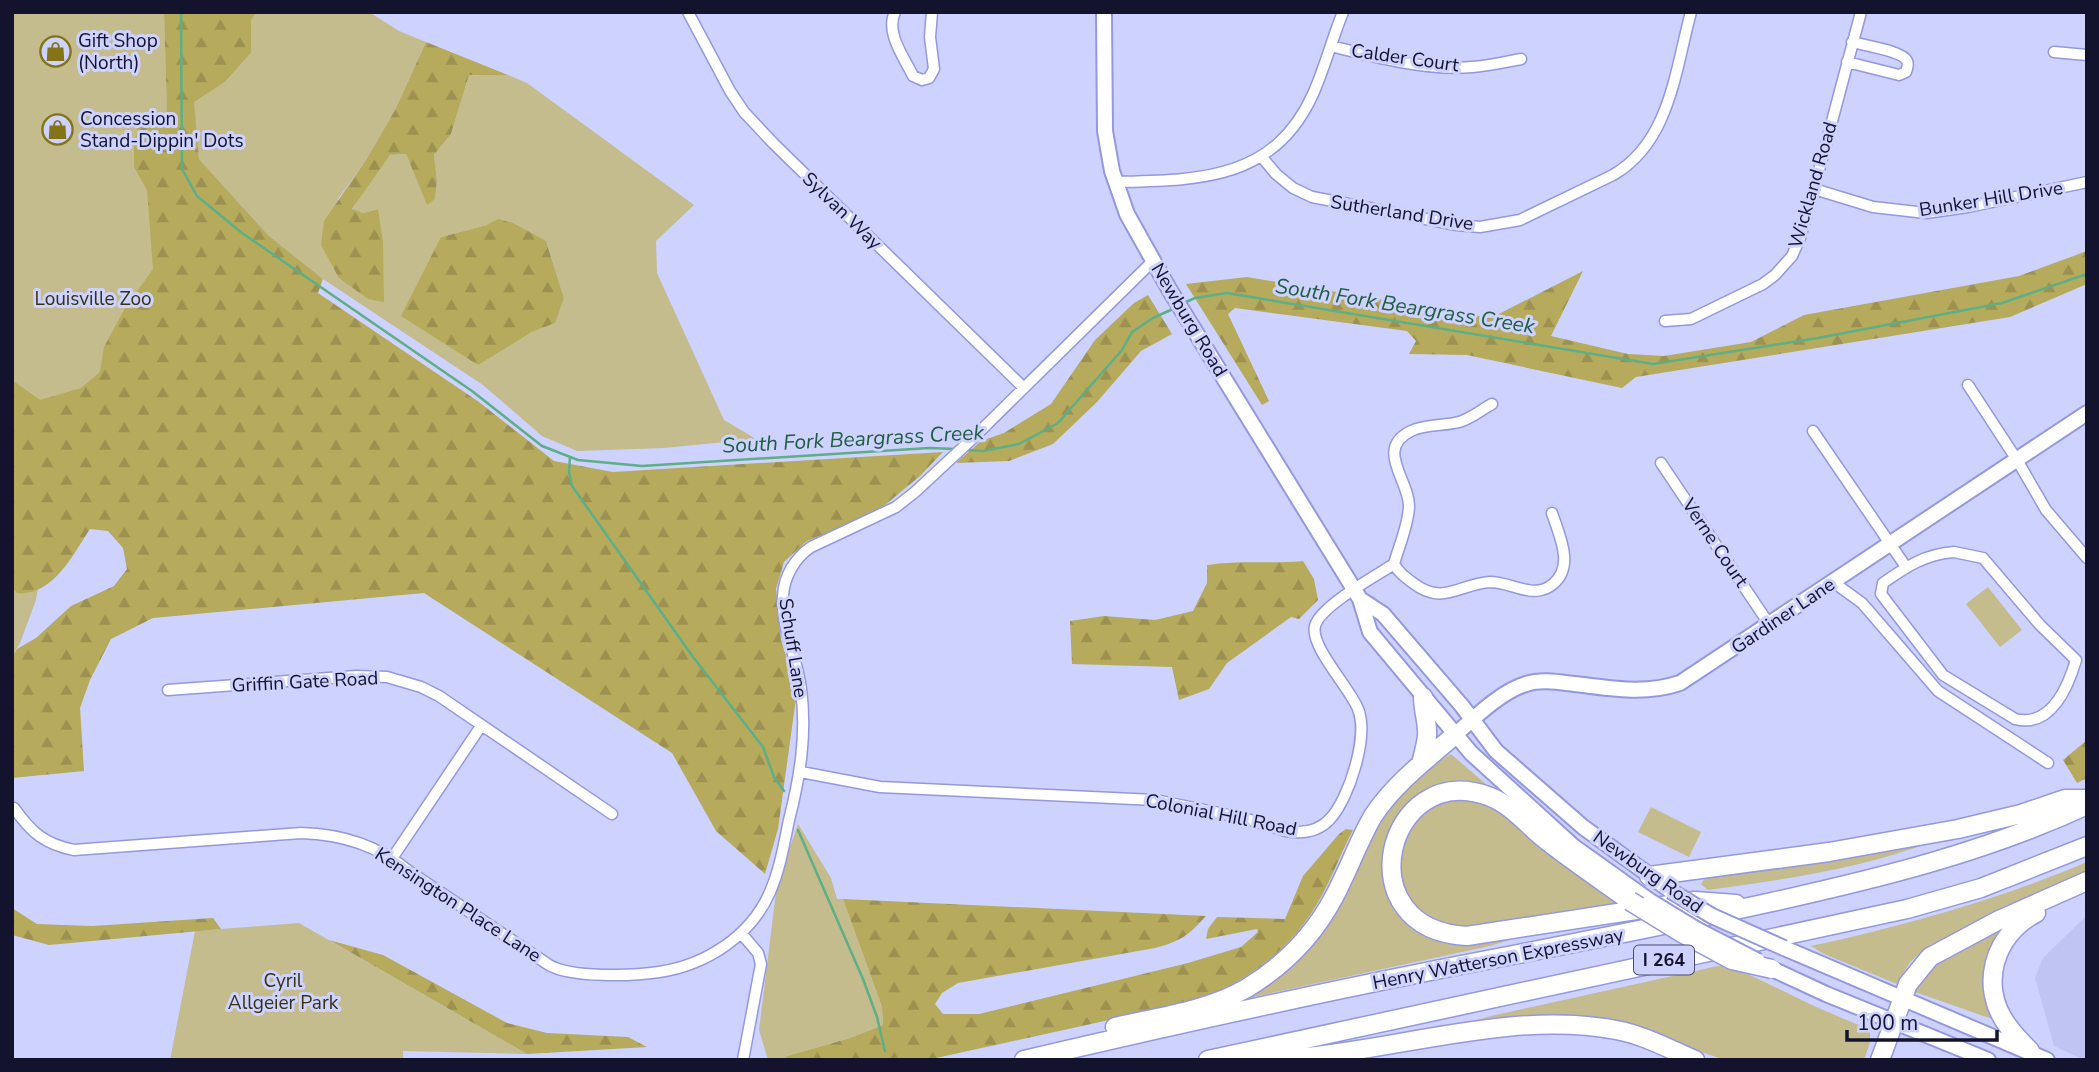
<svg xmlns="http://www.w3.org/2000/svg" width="2099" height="1072" font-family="'Nunito Sans',sans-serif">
  <defs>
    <pattern id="forest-firs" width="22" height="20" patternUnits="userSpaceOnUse" patternTransform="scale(1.75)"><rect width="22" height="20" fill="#b6aa5d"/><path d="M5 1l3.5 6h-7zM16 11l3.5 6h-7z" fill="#9c9151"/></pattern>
  </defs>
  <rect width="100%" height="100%" fill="#cdd2fe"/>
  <path fill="#bfc4f3" d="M2087,915V1060H2084L2054,1046L2035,978L2043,958Z"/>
  <path fill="#c4bc8c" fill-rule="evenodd" d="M12,12H164L174,335L44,553L36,600L20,643L12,657Z
    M257,12H369L399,31L426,42L395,110L366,160L338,199L321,245L378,209L363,213L352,210L369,182L390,155L406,154L427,204L435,199L437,181L434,155L451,134L469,75H508L527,83L694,205L656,241L657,273L724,420L756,439L664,448L577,451L542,436L483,385L323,279L268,235L199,159L193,101L225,82L251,53V20ZM487,225L546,241L564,298L554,323L532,332L477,365L441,237Z
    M1988,587L2022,630L2000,647L1966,604Z
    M1451,754L1495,792L1443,788L1384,858L1433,936L1462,942L1522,936L1490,946L1239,1000L1273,977L1392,804L1439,761Z
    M1456,798L1494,806L1619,903L1467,930L1442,926L1410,905L1399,882L1403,835L1425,809Z
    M1651,807L1701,832L1689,857L1638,832Z
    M798,824L831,878L837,899H843L882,1007L883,1025L850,1038L787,1056L783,1060H768L759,1030L777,884Z
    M1936,840C1863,869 1785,879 1708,890L1701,884L1706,877L1765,870Z
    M2087,862V871L1930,945L1910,962L1897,984L1824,954L1811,946C1906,925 1997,900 2087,862Z
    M299,923L527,1054L403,1051V1060H170L195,931Z
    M2003,927L1995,1020L1912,991L1927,967Z
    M1727,964L1814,1006L1870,1030V1042L1864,1060H1725L1649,1034L1446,1029L1491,1016Z"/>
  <path fill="url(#forest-firs)" d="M164,12H257L251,20V53L225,82L194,102L199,159L268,235L323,279L318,293L479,402L554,461L613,472L943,452L920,476L885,505L852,523L807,541L784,562L776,589L781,640L797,691L778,829L765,874L716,831L672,753L424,593L153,618L111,639L90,680L80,708L84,771L12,778V657L17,649L36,638L71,606L114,586L127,569L123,548L108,531L90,529C72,556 53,596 17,593L12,587V380L40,400L81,388L100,372L104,347L125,308L153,269L147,190L134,167V144L139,122L167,113Z
    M426,42L508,75H469L451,134L434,155L437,181L435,199L427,205L406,154L390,155L352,209L363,213L378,209L383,242L384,302L368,299L339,278L321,245L324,221L366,160L395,110Z
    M498,219L513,223L546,241L564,298L555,323L532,332L478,365L401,316L441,237L487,225Z
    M2087,251V284L2010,317L1636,377L1622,388L1467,355L1409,354L1416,341L1407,331L1235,308L1228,314L1269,401L1262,405L1186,284L1247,277L1491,318L1583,271L1551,336L1628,354L1664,356L1751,342L1804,315L2019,276Z
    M1148,295L1172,334L1141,351L1097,402L1053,444L1009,461L956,463L981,441L1004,433L1051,404L1095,340L1134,303Z
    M1303,561L1314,579L1318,600L1299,619L1291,617L1227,663L1209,689L1179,700L1172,667L1072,664L1070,621L1104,616L1155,620L1193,611L1207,583V565C1239,560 1271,564 1303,561Z
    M2087,740V778L2077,783L2063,760Z
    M1346,829L1353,830C1339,856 1329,887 1312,912C1285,954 1245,981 1200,1000L927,1060H783L787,1056L850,1038L883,1025L882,1007L843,899L1206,916C1188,936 1181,941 1155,948L958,983L942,993L935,1004L943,1014H979L1188,963L1241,947L1258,932L1257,929L1206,939L1208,929L1217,917L1285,919L1303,876L1339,834Z
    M12,908L37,924L92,926L213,918L221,929L49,945L12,935Z
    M329,940L383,955L507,1023L547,1033L628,1037L647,1047L527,1054Z"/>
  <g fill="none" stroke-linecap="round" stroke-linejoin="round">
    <path stroke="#5eae86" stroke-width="2.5" d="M181,12L182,169L197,196L242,233L472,391L542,446L578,460L642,466L929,448L957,449
      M1184,303L1195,298L1227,293L1653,364L1818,338L2002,303L2087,274
      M964,450L983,451L1019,444L1058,423L1122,350L1132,332L1153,318L1175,308
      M570,457L569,472L572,486L693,657L763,747L774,777L784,791
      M798,830L863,979L877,1017L885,1051"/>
    <defs>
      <path id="street" d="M688,12L730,91L744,112L774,144L1024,388
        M895,12C885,33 904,57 913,76L922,80L929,78L934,69L930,37L932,12
        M1331,46C1374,57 1428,71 1472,67C1488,66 1505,62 1521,59
        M2054,52L2087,55
        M1847,62L1899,75L1906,72C1907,68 1909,65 1907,61C1903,51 1863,45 1852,42
        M1261,156L1276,174L1293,188L1312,197L1457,225L1480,227L1520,220L1613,175C1670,142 1675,71 1691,12
        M1116,182C1198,180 1274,181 1313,94C1325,67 1332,39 1343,12
        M1814,189L1873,207L1926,213L1968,207L2087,182
        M1665,321L1691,319L1763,284L1775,275L1792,256L1800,238L1814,189L1861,12
        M1968,385L2017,460L2046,510L2087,558
        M1813,431L1906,567
        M1661,463L1769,624
        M1954,552L1983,558L2040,625L2076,660C2068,687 2051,728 2015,719L1943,675L1881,594L1883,583C1906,567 1925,554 1954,552Z
        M1394,564C1399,573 1405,577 1413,583C1443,606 1459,584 1490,582C1503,582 1515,588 1527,590C1536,592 1546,590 1553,584C1575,566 1559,535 1552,513
        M1833,582L1862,603L1938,691L2048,763
        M168,690L356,676L387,677L421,687L439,696L612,814
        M801,772L880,787L1155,800L1244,818L1286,831C1303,834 1318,832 1330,819C1349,799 1369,736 1358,709C1350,688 1310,647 1315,626C1320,606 1376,576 1394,564C1399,546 1408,526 1409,507C1410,481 1374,449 1411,431C1425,424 1444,426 1459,422C1470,419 1481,410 1492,404
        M14,808C31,832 44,844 74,850L301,833C342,834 379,846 410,872L549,965C571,978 633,976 659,972C706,965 751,936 770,892C780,869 784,844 789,820C800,777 807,734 801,689C797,657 781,628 783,596C784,576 795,558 811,547L896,507L915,492L972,439L1153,261
        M393,857L481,726
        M741,933L758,953L761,964L743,1060"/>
      <path id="secondary" d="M1104,12L1105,131L1112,171L1127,214L1169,289L1360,599L1370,632L1471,753L1573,846L1650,901
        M1360,599L1383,614L1462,706L1496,751L1583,827L1671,891
        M1456,734C1475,717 1502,691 1526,684C1541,679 1558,682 1574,684C1611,688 1644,695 1680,683L2087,413
        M1784,948L2047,1060
        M1772,969L1826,994L1988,1060"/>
      <path id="highway" d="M1421,764C1423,755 1426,746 1427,736C1428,723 1423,711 1423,697
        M1649,876L1829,852L1958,829L2021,814L2065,799H2087
        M1630,901C1602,881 1574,862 1547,841C1528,826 1511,804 1488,796C1386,759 1344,930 1467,936L1695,901L1736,904
        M1115,1027C1159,1017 1207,1011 1247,988C1283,966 1314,935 1334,897C1348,871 1358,842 1373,816C1394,784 1427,759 1456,734
        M2030,1051C2023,1043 2014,1035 2008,1026C1978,987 1994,934 2036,913
        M1252,1055C1266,1056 1281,1059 1294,1058C1398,1050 1512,1010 1616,1030C1644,1035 1669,1049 1695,1060
        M1024,1060C1186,1022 1349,986 1513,955C1600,938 1686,921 1772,902C1880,878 1986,852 2087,805
        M1208,1060L1907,909L1981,888L2087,846
        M1880,1060L1908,984L1930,957L1999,920L2087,881"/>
    </defs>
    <use href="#street" stroke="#9498de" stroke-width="13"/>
    <use href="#secondary" stroke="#9498de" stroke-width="18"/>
    <use href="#highway" stroke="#9498de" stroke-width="21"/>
    <use href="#street" stroke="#fff" stroke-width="10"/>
    <use href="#secondary" stroke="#fff" stroke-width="14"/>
    <use href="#highway" stroke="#fff" stroke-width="18"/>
    <defs>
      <path id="secondary-bridge" d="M1671,891L1712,916L1784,948
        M1650,901L1696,929L1758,961"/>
      <path id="highway-bridge" d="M1630,901L1682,933L1732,960L1772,969"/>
    </defs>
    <use href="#secondary-bridge" stroke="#9498de" stroke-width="18" stroke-linecap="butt"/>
    <use href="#highway-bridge" stroke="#9498de" stroke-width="21" stroke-linecap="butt"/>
    <use href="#secondary-bridge" stroke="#fff" stroke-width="14"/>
    <use href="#highway-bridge" stroke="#fff" stroke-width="18"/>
  </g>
  <defs>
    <symbol id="shop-ring" viewBox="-11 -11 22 22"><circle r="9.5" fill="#cdd2fe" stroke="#827417" stroke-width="1.5"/><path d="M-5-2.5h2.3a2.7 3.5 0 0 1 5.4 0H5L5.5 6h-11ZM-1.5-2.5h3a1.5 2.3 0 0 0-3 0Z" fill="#827417"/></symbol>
  </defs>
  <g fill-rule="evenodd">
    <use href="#shop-ring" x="38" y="34" width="35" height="35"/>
    <use href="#shop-ring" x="40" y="112" width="35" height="35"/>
  </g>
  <g text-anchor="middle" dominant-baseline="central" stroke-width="6" stroke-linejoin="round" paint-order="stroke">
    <rect fill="#cdd2fe" stroke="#4b4c6c" stroke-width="2" x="1634" y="945.5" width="60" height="29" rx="5"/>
    <g font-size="18" font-weight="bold" fill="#13132e">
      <text x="1664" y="960">I 264</text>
    </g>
    <g font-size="19" fill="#13132e" stroke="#cdd2fe" text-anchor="start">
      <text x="78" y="41">Gift Shop<tspan x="78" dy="22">(North)</tspan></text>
      <text x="80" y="119">Concession<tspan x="80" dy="22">Stand-Dippin' Dots</tspan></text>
    </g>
    <g font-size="19" fill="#13132e" stroke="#cdd2fe">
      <text transform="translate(1405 58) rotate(8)">Calder Court</text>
      <text transform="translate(1813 185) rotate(-74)">Wickland Road</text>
      <text transform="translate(1991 199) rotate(-9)">Bunker Hill Drive</text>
      <text transform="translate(842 211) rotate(44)">Sylvan Way</text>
      <text transform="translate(1402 213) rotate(9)">Sutherland Drive</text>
      <text transform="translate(1189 320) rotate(59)">Newburg Road</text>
      <text transform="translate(1715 543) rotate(56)">Verne Court</text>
      <text transform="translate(1783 616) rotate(-34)">Gardiner Lane</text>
      <text transform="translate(793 648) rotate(81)">Schuff Lane</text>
      <text transform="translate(305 682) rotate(-3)">Griffin Gate Road</text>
      <text transform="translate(1221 815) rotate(11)">Colonial Hill Road</text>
      <text transform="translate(1648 872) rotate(35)">Newburg Road</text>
      <text transform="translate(458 905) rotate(33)">Kensington Place Lane</text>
      <text transform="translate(1498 959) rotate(-11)">Henry Watterson Expressway</text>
    </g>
    <g font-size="19" fill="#383210" stroke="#cdd2fe">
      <text x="93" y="299">Louisville Zoo</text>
      <text x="283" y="981">Cyril<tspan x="283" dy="22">Allgeier Park</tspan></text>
    </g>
    <g font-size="21" font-style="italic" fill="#215d41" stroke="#cdd2fe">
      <text transform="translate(1405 306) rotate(9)">South Fork Beargrass Creek</text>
      <text transform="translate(853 439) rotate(-3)">South Fork Beargrass Creek</text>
    </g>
  </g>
  <rect width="2099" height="1072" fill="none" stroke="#13132e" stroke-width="28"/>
  <path d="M1847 1030v10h150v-10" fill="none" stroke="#13132e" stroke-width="3.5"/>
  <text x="1857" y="1030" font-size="21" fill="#13132e" stroke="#cdd2fe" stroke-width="5" paint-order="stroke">100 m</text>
</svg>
